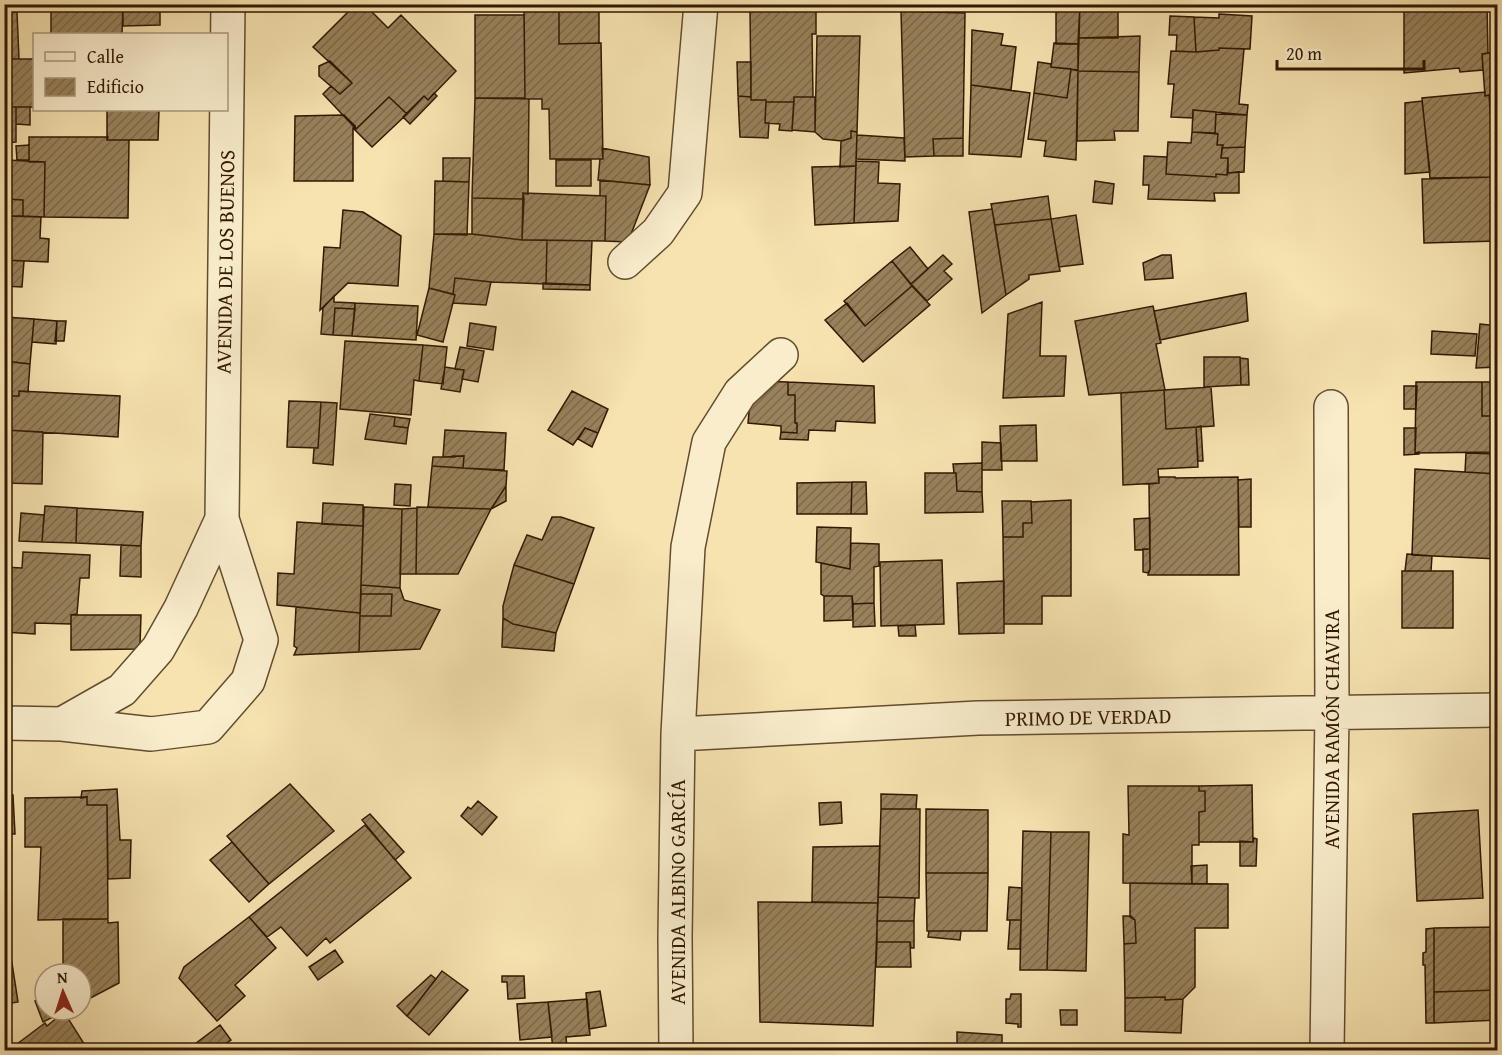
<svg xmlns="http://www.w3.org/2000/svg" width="1502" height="1055" font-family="'Gentium Book Plus',serif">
  <defs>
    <pattern id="building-hatch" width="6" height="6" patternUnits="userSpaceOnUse" patternTransform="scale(1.5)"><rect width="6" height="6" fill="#98825c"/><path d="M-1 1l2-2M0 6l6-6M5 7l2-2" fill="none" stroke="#7d6a4a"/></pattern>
  </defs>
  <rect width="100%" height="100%" fill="#f6e3b0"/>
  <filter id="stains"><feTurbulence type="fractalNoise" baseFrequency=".00333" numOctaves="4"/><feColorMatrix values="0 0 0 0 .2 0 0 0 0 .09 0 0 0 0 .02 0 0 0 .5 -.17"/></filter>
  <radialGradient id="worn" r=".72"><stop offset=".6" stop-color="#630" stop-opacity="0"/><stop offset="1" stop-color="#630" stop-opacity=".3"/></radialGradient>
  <path fill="url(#building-hatch)" stroke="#321902" stroke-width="1.5" d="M4,4H17V12H4Z
    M51,4H123L122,34H51Z
    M123,4H160V25L123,26Z
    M356,4H364L388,28L401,15L456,71L428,100L424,96L407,114L389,97L356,129L323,94L331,86L340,94L352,83L313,47Z
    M524,4H559V44L601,43L603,159H550L549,109H542V99H525Z
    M562,4H601V8L561,9Z
    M926,4H943V12H925Z
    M1056,4H1080L1078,44H1056Z
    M1080,4H1118V38H1079Z
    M1404,4H1487L1488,53L1482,54L1483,70L1460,72L1459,68L1404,73Z
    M599,8V43L559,44V9Z
    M816,8V34H812L813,97H794V102H766V100H751L750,9Z
    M901,11L965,13L963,138L933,139L934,156L905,157Z
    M4,12H17L19,59H4Z
    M1219,14L1252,16L1250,49L1219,48V50L1196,52L1194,17L1219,18Z
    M475,15H524L525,98H475Z
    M1170,16L1194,17L1196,52L1176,51L1177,35H1169Z
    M972,30L1003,34L1001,45L1016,47L1011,90L971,85Z
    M817,36H860L857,132L851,131V138L842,141L823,139L815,132Z
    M1140,36L1139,72L1078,71L1079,38Z
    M1054,43L1078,44V70L1051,67Z
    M1219,48L1244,49L1239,104L1248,105L1247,115L1193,110V118L1171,117L1174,84H1168L1171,51L1196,52L1219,50Z
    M1498,52V133L1492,134L1489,95L1485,96L1482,54Z
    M4,59H34V107H4Z
    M330,61L352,83L340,94L319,76V66Z
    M737,62H751V97L738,96Z
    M1038,62L1051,64V67L1071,69L1067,98L1034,93Z
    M1071,69L1078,71L1076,160L1044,156L1046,141L1028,139L1034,93L1067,98Z
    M1078,71L1139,72L1138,131H1114L1115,140L1077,141Z
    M971,85L1030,93L1021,157L969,154Z
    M1485,92V96L1489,95L1492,134L1495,133L1497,154L1498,177L1430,178L1422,98Z
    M434,93L437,96L410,124L403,117L424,96L428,100Z
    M738,96L751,97V100H766L765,123H769L768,138L740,137Z
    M389,97L407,114L372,147L353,128L355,126L356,129Z
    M794,97H815V132L792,130Z
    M475,98L529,99L528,194L523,193L524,199L472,198Z
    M1422,101L1430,172L1405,174V103Z
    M766,102H794L792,131L779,130L780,124L765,123Z
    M4,107H16V142L4,143Z
    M16,107H30V125L16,124Z
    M107,110H159L158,140H107Z
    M1193,110L1216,112L1215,133L1192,132Z
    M1216,114L1247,115L1245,147L1222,148L1223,145H1217L1218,134L1215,133Z
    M344,115L355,126L353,128V181H294L295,116Z
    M851,131L857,132L856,166L840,167L841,141L851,138Z
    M1192,132L1218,134L1217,145H1223L1221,158H1228L1227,175L1216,174V177L1166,174L1168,142L1191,143Z
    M857,135L904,138L905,161L856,159Z
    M29,137H108L107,140H129L128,218L44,217L45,162H29Z
    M963,138V156H934L933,139Z
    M29,145V160H17L16,146Z
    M1245,147L1244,172L1228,173V158H1221L1222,148Z
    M602,148L649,157L650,185L598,180L600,159H603Z
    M1144,156L1167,157L1166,174L1216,177V174L1227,175L1228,173L1239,172V193H1214L1215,201L1148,199L1149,185H1143Z
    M443,158H470L469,182L443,181Z
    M7,160L45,162L44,217L23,216V200L6,199Z
    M556,160H591V186H556Z
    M856,161L879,162L878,183L900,184L898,221L854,223Z
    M856,166L854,223L815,225L812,167Z
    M1498,177V241L1424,243L1422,179Z
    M600,180L650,185L628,242L605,241L606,196H600Z
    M435,181L469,182L467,235L434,234Z
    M1095,181L1114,184L1112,204L1093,202Z
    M523,193L606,196L605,241L522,240Z
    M1048,196L1051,219L995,225L991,204Z
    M472,198L524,199L522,240L472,234Z
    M6,199L23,200V216H6Z
    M992,209L1006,295L982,313L969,212Z
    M343,210L363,212L401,236L398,286L348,283L320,310L324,247L340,248Z
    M1076,215L1083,264L1059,267L1051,219Z
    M4,216L41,217L40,238L49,239L48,262L4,260Z
    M1051,219L1060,271L1029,275V279L1006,295L995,225Z
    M434,234H472L522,240H547L546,284L491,282L455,278L453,294L429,288Z
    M547,240L592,241L590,285L546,284Z
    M910,247L928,269L911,284L892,261Z
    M943,255L952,264L944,271L952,279L927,301L911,284Z
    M1162,255H1171L1173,278L1145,280L1143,263Z
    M4,260L24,261L22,287L4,286Z
    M892,261L912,286L865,326L844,301Z
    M455,278L491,282L486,305L453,303L455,295L453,294Z
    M543,283L590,285V290L543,289Z
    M912,286L930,305L863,362L825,320L847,303L865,326Z
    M429,288L455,295L443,342L417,335Z
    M1246,293L1248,321L1160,340L1154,311Z
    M334,296V302L355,303V309L335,308L333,335L321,334L323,308Z
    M1042,302L1040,356H1066L1064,396L1003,398L1008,314Z
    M355,303L418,306L416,340L352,336Z
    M1153,306L1161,343L1156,344L1165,390L1089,395L1075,321Z
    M335,308L355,309L352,336L333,335Z
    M4,317L34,319L30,364L4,361Z
    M34,319L57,321L56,344L32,342Z
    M57,321H66L64,341H55Z
    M470,323L496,327L493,350L467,346Z
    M1480,324L1498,326V367L1476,368Z
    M1432,331L1477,334L1475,356L1431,354Z
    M345,341L423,345L419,381L414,380L411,415L340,409Z
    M423,345L447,347L443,384L419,381Z
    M460,347L484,351L478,382L462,379L464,370L455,369Z
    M1204,357H1240L1241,385L1204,387Z
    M1240,358L1248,359L1249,385H1241Z
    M4,361L30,364L28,392L19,391V396H9L7,430H4Z
    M445,367L464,370L460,392L441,389Z
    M1494,367H1498V416H1494Z
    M752,381L788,382V395H795V423H797V433L781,432V426L748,423Z
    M788,382L874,386L875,423L836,421L835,431L809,430L808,440L780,439L781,432L797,433V423H795V395H788Z
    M1416,382H1482V416H1498V452L1415,453Z
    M1482,382H1494V416H1482Z
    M1404,386H1417L1416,409H1404Z
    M1211,387L1214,426L1166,429L1164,390Z
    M1164,390L1166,429L1196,427L1198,467L1158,469L1159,483L1123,485L1121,393Z
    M19,391L120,396L118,437L7,430L9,396H19Z
    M572,391L608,409L598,433L585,428L573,445L548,430Z
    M289,401L321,402L318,448L287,447Z
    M321,402L337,403L333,465L313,463L314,448H318Z
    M370,414L395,417L394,426L408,428L406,444L365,439Z
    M395,417L410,419L408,428L394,426Z
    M1036,425L1037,461H1001L1000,426Z
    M1201,426L1203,461H1198L1196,427Z
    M585,428L598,433L592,447L578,439Z
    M1404,428H1416L1415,453L1419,452V454L1404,455Z
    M4,430L43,432L42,484L4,483Z
    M445,430L506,433L504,470L463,468L464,456L443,457Z
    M982,442L1001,443L1002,470H982Z
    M1466,453L1498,454V474L1465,472Z
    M453,456H464L463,468L432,466L433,457H454Z
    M982,463V492L957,491L956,473H954L953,464Z
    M432,466L507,471L506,486L491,509L428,507Z
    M1415,469L1498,474V559L1412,555Z
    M925,473H956L957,491L982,492L983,512L925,513Z
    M1159,477H1175V478L1238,477L1239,575H1148L1150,569L1149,484L1159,483Z
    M1251,479V527H1239L1238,480Z
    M852,482H866L867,514H851Z
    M852,482L851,514H797V483Z
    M395,484L411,485L410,506L394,505Z
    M506,486V501L491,509Z
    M1071,500V596H1042V624H1004L1003,537H1023V523H1032L1031,502Z
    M1002,501H1031L1032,523H1023V537H1003Z
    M323,503L363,505V526L322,524Z
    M45,506L77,508L76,543L42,542Z
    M364,507L402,509L400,588L361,585Z
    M417,507L491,509L458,574H416Z
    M77,508L143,512L141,546L76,543Z
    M417,508L416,574H400L402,509Z
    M21,513L44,515L42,542L19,541Z
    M552,517H561L594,528L574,584L514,565L527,535L542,540Z
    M1150,518V549L1135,550L1134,519Z
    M297,522L363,526L360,613L277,605L278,573L294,574Z
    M817,527L851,528L850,569L816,562Z
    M851,543L879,544V566L874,567V603L853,604L852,596H824L821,594V563L850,569Z
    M121,545L141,546V577L120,576Z
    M1143,549H1150V569L1148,573L1143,572Z
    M23,552L90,555L89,578H80L77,614L71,615V624L35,623V634L4,632V567L22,568Z
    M1407,554L1432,556L1431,571H1405Z
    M942,560L944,624L881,626L880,562Z
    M514,565L574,584L556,633L513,624L503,618V606Z
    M1402,571H1453V628H1402Z
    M1004,581V633L959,634L957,583Z
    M361,585L400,588L404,600L440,610L420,649L359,652L360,616H391L392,594H361Z
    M361,594H392L391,616H360Z
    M824,596H852L853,620L824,621Z
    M874,603L875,626L853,627V604Z
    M296,607L360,613L359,652L294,655L297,648L294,646Z
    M71,615H141L140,645L136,649L71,650Z
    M503,618L513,624L556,633L554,651L502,647Z
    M915,625L916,636H899L898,626Z
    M290,784L334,831L269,884L227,836Z
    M1252,785L1253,842H1199V812L1205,811V791H1199V786Z
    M1128,786H1199V791H1205V811L1199,812V845H1192V884L1123,883V834L1129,835Z
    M117,789L120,840H131L130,878L108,879L107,805H87V797L81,798L82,791Z
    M881,794L917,795L916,809H881Z
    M4,795H13L15,834H9L11,876L4,877Z
    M87,797V805H107L108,919L38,920L41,847H25V798Z
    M478,801L497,817L482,835L461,816L468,807L471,809Z
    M841,802L842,823L820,825L819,803Z
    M881,809H920L919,898L878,897Z
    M926,809L988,810V873H926Z
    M1478,810L1483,898L1417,901L1413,814Z
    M370,814L404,852L395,860L362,820Z
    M365,825L411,878L330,943L326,938L307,956L281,927L267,937L249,917Z
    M1023,831L1051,832L1047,970H1020Z
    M1051,832H1089L1086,971L1047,970Z
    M1254,838L1257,839L1256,866H1240V841L1253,842Z
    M232,842L269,884L249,902L210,860Z
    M880,846L878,903L812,902L813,847Z
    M1498,852V901L1493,902L1491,853Z
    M1207,865V884H1192L1191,866Z
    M926,873H988L987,931H927Z
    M4,877H6L9,910L4,911Z
    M1130,883L1228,884V928H1195V987L1183,999L1165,1000V997L1125,998L1124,944L1136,943L1135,920L1130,917Z
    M1009,887L1022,888L1021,920H1007Z
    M878,897L915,898L914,921H877Z
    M758,902L878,903L873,1026L760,1022Z
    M4,911L18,1002L6,1004L7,1014H4Z
    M1123,916H1131L1135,920L1136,943L1124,944Z
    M249,917L276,948L235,985L245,996L217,1021L179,978L184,967Z
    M63,919H108V923L118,922L119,983L81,1003V974H63Z
    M1010,920H1021L1020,949H1008Z
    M877,921H914V948H911L910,942H877Z
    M1498,927V990L1434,992V928Z
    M1434,928V1023H1426L1425,965H1423V953L1426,952V929Z
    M929,931H961L960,940L928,937Z
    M877,942H910L911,967H876Z
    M335,950L343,962L318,980L309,967Z
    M442,971L468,990L429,1035L407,1016Z
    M431,975L436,979L407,1016L397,1006Z
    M502,976H524L525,998L508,999L507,982H502Z
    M1498,990V1020L1434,1023V992Z
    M600,991L606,1026L589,1029L586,993Z
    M1011,994H1021V1027H1018V1024L1006,1023V999H1010Z
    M45,997V1010H67L43,1022L35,1001Z
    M1165,997V1000L1183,999L1181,1033L1125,1031V998Z
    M587,999L590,1035L566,1037L567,1048L553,1050L548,1002Z
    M548,1002L552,1037L520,1040L517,1004Z
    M1060,1010H1077V1025H1061Z
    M64,1012L88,1050H9L45,1023L47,1026Z
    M220,1025L231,1040L217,1050H193L191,1047Z
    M957,1032L1002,1035V1050H957Z"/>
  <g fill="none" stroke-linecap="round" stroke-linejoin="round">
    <defs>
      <path id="minor" d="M625,262L658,232L685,193L701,4
        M4,723L62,724L151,734L208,727L248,681L261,640L222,519L228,4
        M62,724L122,690L158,649L181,608L222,519
        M678,734L978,718L1498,710
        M676,1050L675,937L678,734L688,547L709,442L740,393L781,355
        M1327,1050L1332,713L1331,407"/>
    </defs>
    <use href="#minor" stroke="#634c2e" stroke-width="36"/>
    <use href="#minor" stroke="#f9edcc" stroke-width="33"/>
  </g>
  <g text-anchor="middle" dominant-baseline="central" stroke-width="5" stroke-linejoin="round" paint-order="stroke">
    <g font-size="21" fill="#321902" stroke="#f9edcc">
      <text transform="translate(225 262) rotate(-89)">AVENIDA DE LOS BUENOS</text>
      <text transform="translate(1088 717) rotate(-1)">PRIMO DE VERDAD</text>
      <text transform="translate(1331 729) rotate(-90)">AVENIDA RAMÓN CHAVIRA</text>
      <text transform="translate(677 892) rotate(-90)">AVENIDA ALBINO GARCÍA</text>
    </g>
  </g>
  <rect width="1502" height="1055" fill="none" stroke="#f6e3b0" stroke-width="24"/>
  <rect x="6" y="6" width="1490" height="1043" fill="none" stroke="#321902" stroke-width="3"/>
  <rect x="12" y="12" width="1478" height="1031" fill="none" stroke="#321902" stroke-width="1.5"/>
  <rect x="33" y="33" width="195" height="78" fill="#f9edcc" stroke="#a9987b" stroke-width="1.5"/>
  <rect x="45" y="52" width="30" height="9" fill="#f9edcc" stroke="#a9987b" stroke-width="1.5"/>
  <text x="87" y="63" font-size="18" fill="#321902">Calle</text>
  <rect x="45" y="78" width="30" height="18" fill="url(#building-hatch)" stroke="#a9987b" stroke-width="1.5"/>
  <text x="87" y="93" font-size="18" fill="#321902">Edificio</text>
  <g transform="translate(63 992) rotate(357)"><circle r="28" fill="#f9edcc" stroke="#a9987b" stroke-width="1.5"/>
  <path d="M0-4.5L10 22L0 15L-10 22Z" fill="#8f2418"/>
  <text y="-9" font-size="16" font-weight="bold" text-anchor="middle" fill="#321902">N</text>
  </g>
  <path d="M1277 60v9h147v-9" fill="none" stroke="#321902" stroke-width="3"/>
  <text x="1286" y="60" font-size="18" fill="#321902" stroke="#f9edcc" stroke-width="4.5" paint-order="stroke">20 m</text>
  <rect width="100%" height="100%" filter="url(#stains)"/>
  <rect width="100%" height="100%" fill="url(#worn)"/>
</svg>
